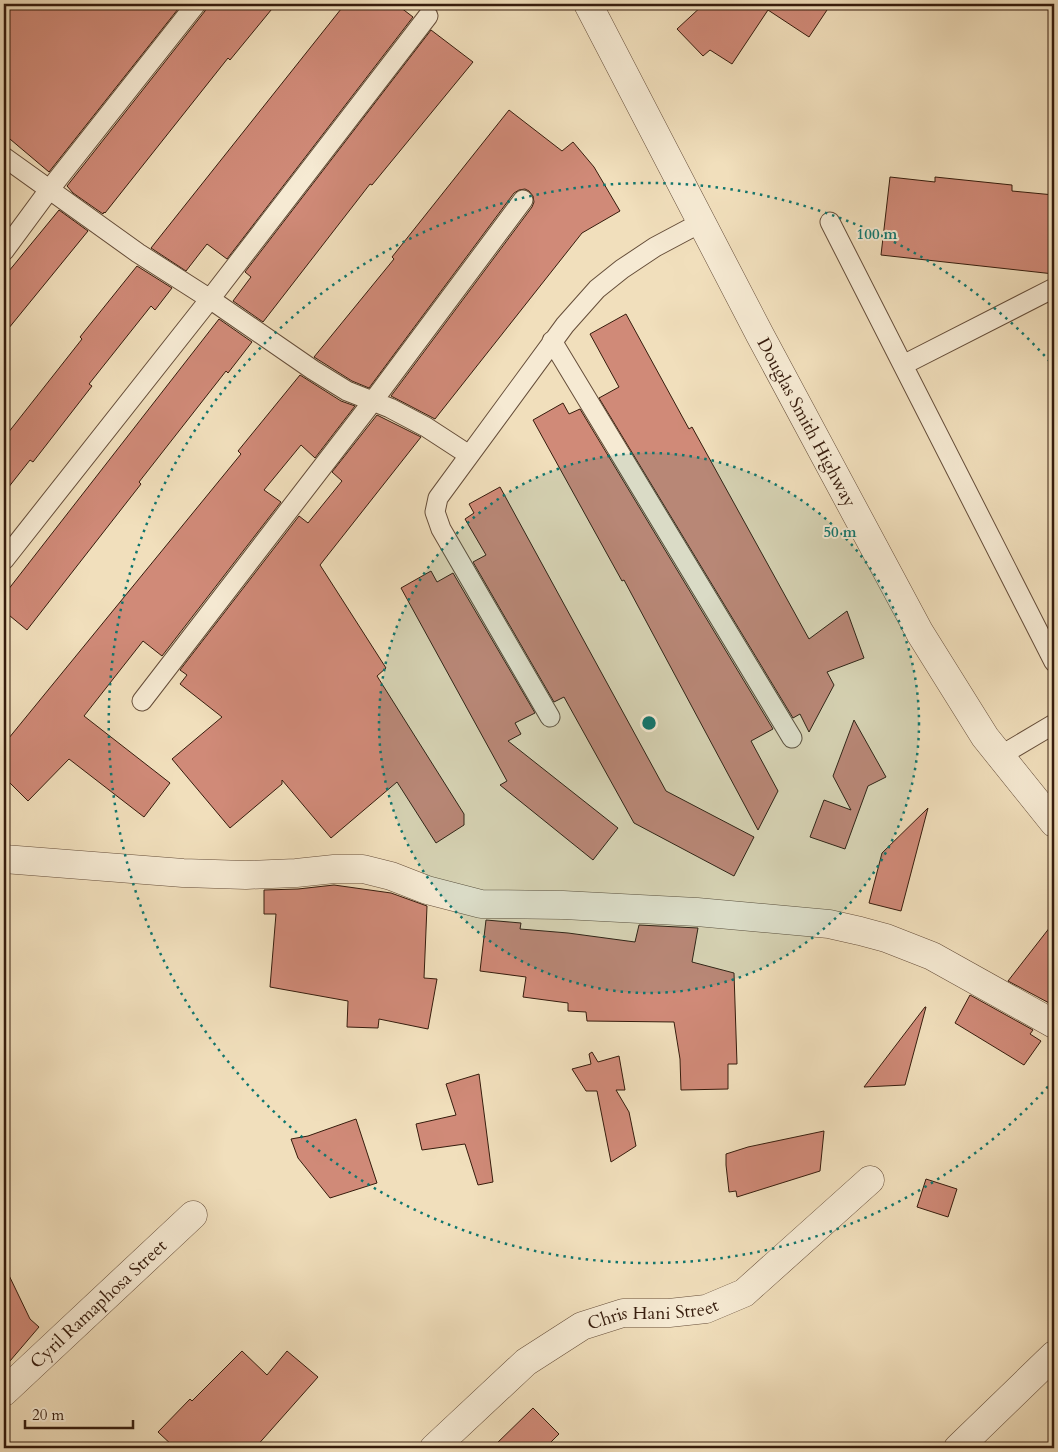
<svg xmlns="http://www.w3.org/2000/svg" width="1058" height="1452" font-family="Cardo,serif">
  <rect width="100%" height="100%" fill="#f1dfbc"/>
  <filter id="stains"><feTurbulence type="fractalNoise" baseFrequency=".004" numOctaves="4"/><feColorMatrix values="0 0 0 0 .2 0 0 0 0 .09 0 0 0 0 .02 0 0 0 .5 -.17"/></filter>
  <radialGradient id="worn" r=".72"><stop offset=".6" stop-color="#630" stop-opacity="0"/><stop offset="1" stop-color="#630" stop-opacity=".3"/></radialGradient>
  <path fill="#d08a78" stroke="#361c0d" d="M4,4H182L49,172L4,134Z
    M207,4H276L230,60L228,58L105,213L104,212L103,214L73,193L67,186L205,11Z
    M345,4H396L413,17L227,259L207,244L186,271L151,248Z
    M704,4H831L809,37L768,10L732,64L710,50L703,56L677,29Z
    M431,30L473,62L372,185L370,184L263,322L233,301L251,277L245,272Z
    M509,110L562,151L573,142L594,167L620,211L582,233L435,419L391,396L532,207L534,202L533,196L529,191L525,189L519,190L514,193L369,388L352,381L314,357L394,259L392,257Z
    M890,177L935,182V177L1012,185V191L1054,195V274L881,255Z
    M59,210L88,231L4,334V277Z
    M137,266L172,288L155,310L151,306L89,384L92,386L33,462L30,460L4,493V438L82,339L80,337Z
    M626,314L689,429L692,427L809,639L847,611L864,658L827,672L834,685L809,732L800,714L793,718L599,398L619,387L590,334Z
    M219,319L252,342L228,373L226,371L139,482L141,484L27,630L4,611V595Z
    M300,375L341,401L355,406L315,458L301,445L264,490L281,502L162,656L143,641L84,716L170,783L144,817L69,759L28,801L4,777V744L241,454L238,451Z
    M563,403L569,414L580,409L773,729L751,741L778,791L758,830L624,580L622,581L533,420Z
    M377,415L421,437L320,565L386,668L377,676L464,814V825L436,843L397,782L331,838L282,780V784L230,828L172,759L222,717L180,684L187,675L180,670L299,516L308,523L342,481L332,472Z
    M500,487L666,791L754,837L734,876L634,823L564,697L554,702L473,562L486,555L465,519L474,513L469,504Z
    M431,571L437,582L453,573L535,713L515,723L521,734L508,741L618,828L593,860L500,785L507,781L401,588Z
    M854,720L886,777L868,786L845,849L810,837L824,800L851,810L833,776Z
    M928,808L901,911L869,903L882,853Z
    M334,885L391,893L427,906L424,978L437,979L428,1029L379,1019L378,1028L347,1027L348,1001L270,987L276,914H264V890L298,889Z
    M486,920L521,923L520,929L568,933L635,942L639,925L698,928L692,962L734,973L737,1064H728V1089L681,1090L680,1059L674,1022L587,1021L586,1012L568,1011V1003L523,997L526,977L480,971Z
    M1054,922V999L1051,1004L1008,981Z
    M970,995L1033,1030L1030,1034L1041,1041L1024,1065L955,1023Z
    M925,1007H926L905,1085L864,1087Z
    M592,1052L598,1062L619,1056L625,1090H616L629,1112L636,1146L611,1162L597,1091H586L572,1069L591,1064L589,1054Z
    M479,1074L493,1182L478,1185L465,1144L422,1150L416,1124L456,1115L446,1084Z
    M356,1119L377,1183L330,1198L298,1158L291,1139L308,1136Z
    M824,1131L820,1171L737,1197L736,1191L729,1192L726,1165V1154L748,1147Z
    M926,1179L957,1189L948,1217L917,1207Z
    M4,1265L30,1319L39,1327L4,1368Z
    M242,1351L267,1375L287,1351L318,1377L255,1448H175L158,1432L190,1399L192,1401Z
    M533,1408L559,1434L545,1448H492Z"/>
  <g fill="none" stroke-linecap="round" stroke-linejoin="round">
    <defs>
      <path id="service" d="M4,157L138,253L210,299L313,370L347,391L390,408L426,427L469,455
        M830,222L1054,662
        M4,251L49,190L196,4
        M552,341L792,738
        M903,365L1054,288
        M4,560L210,299L428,16
        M142,701L373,401L523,200
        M550,717L441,529L435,512L438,498L565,325L597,289L622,269L655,247L702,222
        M1000,756L1054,724"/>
      <g id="minor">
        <path d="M4,859L183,873L246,875L296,873L334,869H363L391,876L427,890L481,904L563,905L697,912L829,924L860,931L886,938L932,956L1054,1024"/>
        <path id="s1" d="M4,1392L193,1215"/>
        <path id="s2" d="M434,1448L526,1362L582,1326L623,1313H669L706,1309L744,1293L870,1180"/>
        <path d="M958,1448L1054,1355"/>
      </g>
      <g id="tertiary">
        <path id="s3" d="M588,4L760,335L920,633L985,737L1054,823"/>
      </g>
    </defs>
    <use href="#service" stroke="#654d39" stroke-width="21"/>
    <use href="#minor" stroke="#654d39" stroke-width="29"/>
    <use href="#tertiary" stroke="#654d39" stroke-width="29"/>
    <use href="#service" stroke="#f6ead3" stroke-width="19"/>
    <use href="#minor" stroke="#f6ead3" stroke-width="28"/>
    <use href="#tertiary" stroke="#f6ead3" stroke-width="28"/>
  </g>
  <circle cx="649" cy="723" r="270" fill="#0f766e" fill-opacity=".12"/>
  <g fill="none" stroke="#0f766e" stroke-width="2.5" stroke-dasharray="2.5 5">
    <circle cx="649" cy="723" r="270"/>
    <path d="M1053 1081A540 540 0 1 1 1053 365"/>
  </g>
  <g text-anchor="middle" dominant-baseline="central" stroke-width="4" stroke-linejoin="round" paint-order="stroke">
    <g font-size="18" fill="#361c0d" stroke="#f6ead3">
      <text stroke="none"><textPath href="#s3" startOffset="472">Douglas Smith Highway</textPath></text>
      <text stroke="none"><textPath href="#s1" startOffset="129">Cyril Ramaphosa Street</textPath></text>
      <text stroke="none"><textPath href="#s2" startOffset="265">Chris Hani Street</textPath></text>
    </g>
  </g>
  <circle cx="649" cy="723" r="8" fill="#0f766e" stroke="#f6ead3" stroke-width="2.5"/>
  <g font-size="15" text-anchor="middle" font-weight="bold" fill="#0f766e" stroke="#f6ead3" stroke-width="4" stroke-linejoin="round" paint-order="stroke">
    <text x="877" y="239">100 m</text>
    <text x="840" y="537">50 m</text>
  </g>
  <rect width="1058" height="1452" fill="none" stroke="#f1dfbc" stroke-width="20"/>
  <rect x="5" y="5" width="1048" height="1442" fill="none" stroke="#361c0d" stroke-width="2.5"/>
  <rect x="10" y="10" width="1038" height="1432" fill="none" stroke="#361c0d"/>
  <path d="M25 1420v8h108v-8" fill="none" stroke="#361c0d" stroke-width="2.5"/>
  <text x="32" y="1420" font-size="15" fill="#361c0d" stroke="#f6ead3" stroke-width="4" paint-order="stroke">20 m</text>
  <rect width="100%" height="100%" filter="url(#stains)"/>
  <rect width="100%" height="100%" fill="url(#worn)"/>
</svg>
